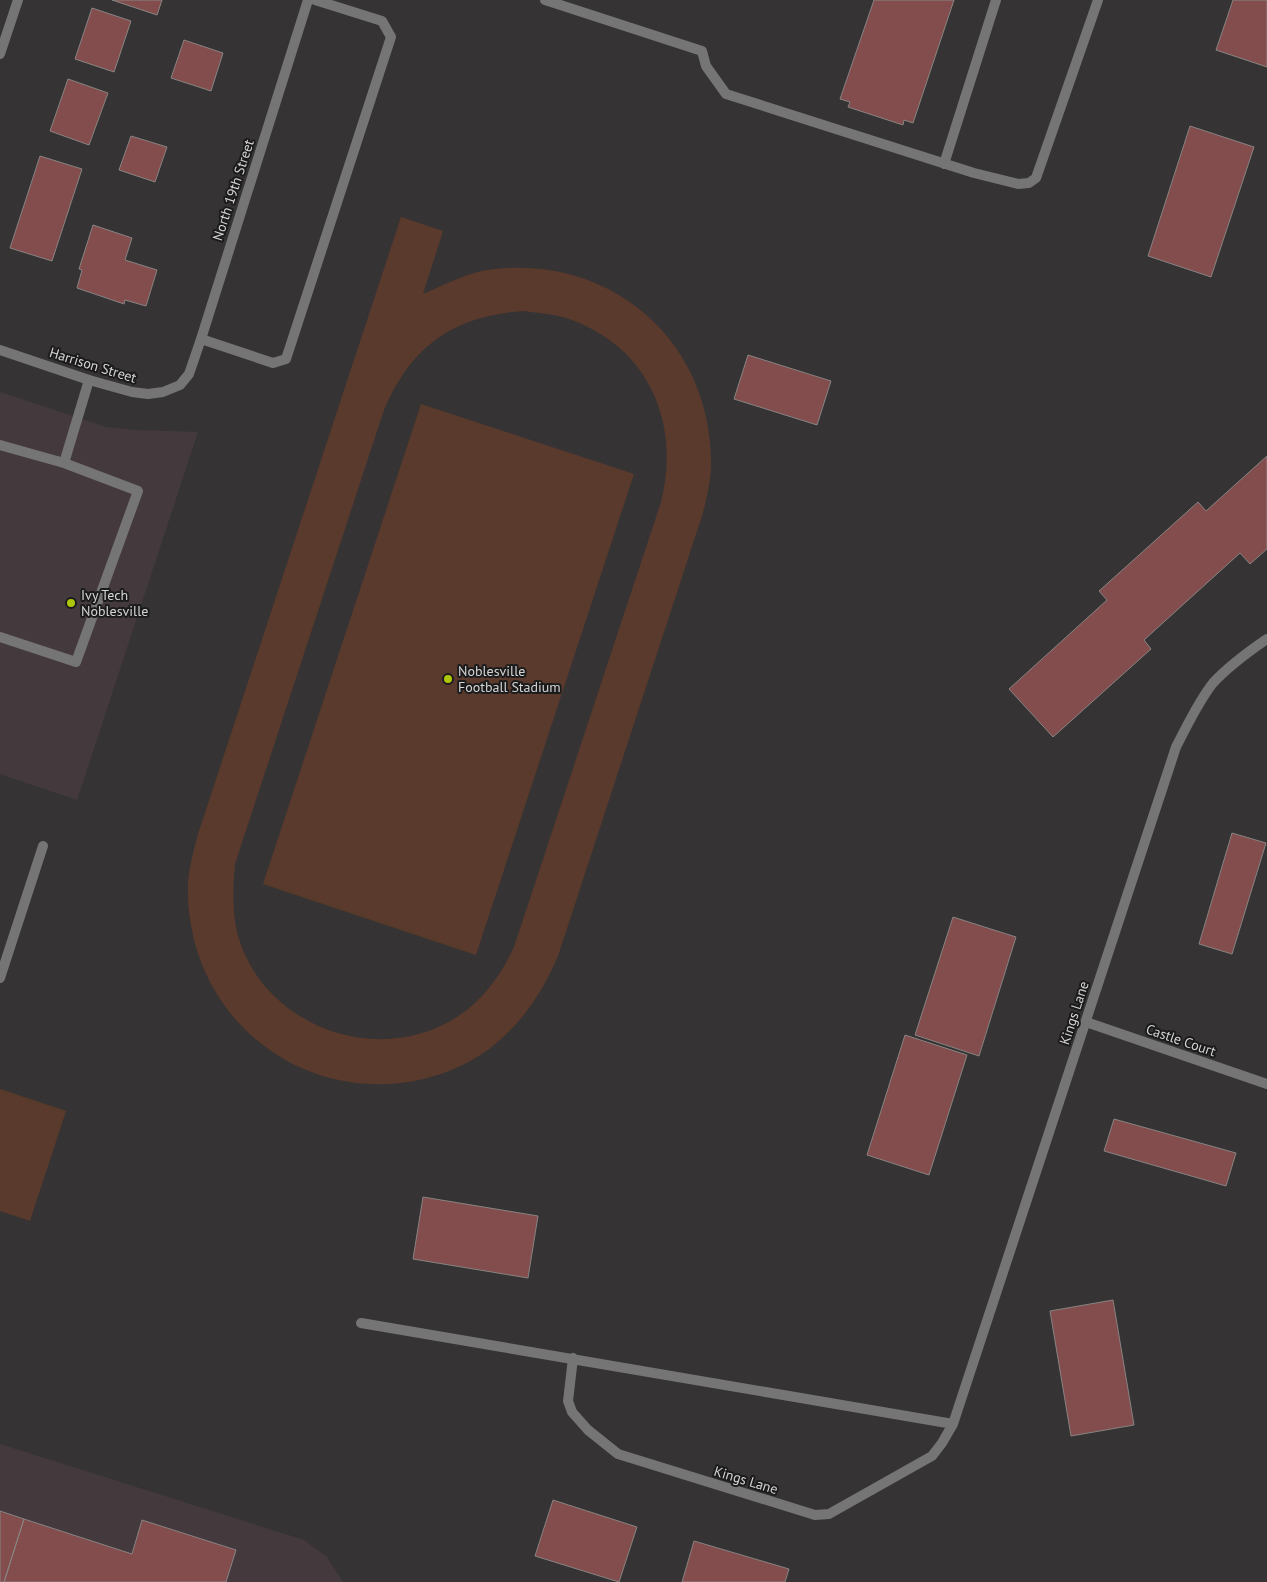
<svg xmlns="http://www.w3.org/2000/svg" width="1267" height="1582" font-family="'PT Sans',sans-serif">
  <rect width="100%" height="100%" fill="#363334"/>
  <path fill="#443a3d" d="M0,392L106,427L134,430L198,432L77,800L0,774Z
    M0,1444L304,1540L327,1557L343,1582H0Z"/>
  <path fill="#593a2c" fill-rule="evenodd" d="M401,217L443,231L423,294C446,284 468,272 494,269C610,256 708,338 711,457C712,477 707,497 702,516L558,956C542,993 521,1025 489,1049C461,1070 424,1082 390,1084C279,1090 190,1004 188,894C187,873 193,854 198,834ZM523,311C539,313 554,314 569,319C649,347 681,423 661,502L514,947C501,975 483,1000 457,1017C376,1069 261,1025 237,932C232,909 233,887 235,864L384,410C411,346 454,316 523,311Z
    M421,404L634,474L476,955L263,884Z
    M0,1089L66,1111L30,1221L0,1211Z"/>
  <path fill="#834d4d" stroke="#878483" d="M112,0H162L157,15Z
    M874,0H954L913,123L904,120L903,125L848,107L850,102L840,99Z
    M1233,0H1267V67L1216,50Z
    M92,8L131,21L114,72L75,59Z
    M184,40L223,53L211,91L171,78Z
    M68,79L108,93L89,145L50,131Z
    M1190,126L1254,147L1211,277L1148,256Z
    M131,136L167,147L155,182L119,170Z
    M40,156L82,169L52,261L10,248Z
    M93,225L132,238L125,260L157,270L146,306L125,300L124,304L77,288L82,270L79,269Z
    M748,355L831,381L817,425L734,399Z
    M1267,456V549L1250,564L1240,553L1144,640L1151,649L1053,737L1009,689L1107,600L1099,591L1198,502L1206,511Z
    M1232,833L1266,843L1232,954L1199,944Z
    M953,917L1016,937L979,1056L915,1035Z
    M905,1035L967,1055L929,1175L867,1155Z
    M1114,1119L1236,1153L1226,1186L1104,1151Z
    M423,1197L538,1216L528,1278L413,1259Z
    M1113,1300L1134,1425L1071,1436L1050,1311Z
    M553,1500L637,1527L619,1582L535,1556Z
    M0,1511L24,1519L4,1582H0Z
    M24,1519L132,1554L142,1520L236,1550L226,1582H4Z
    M694,1541L789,1569L785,1582H682Z"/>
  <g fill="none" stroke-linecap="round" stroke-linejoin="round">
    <path stroke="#767576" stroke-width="10" d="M545,0L702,51L706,66L726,94L974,173L1018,184L1029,183L1036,178L1098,0
      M944,164L996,0
      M201,339L273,363L286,359L391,37L382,21L315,0
      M0,445L64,463L138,491L76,662L0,637
      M64,463L89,380
      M0,978L43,846"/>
    <path stroke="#767576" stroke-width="10" d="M0,54L18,0
      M0,350L89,380L132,392L148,394L163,392L180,385L189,374L201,339L308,0
      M1086,1022L1267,1084
      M361,1323L953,1424
      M573,1358L568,1401L572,1412L588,1430L618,1454L815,1515L829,1514L932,1456L942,1443L953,1424L1176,747C1187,726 1198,702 1213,683C1229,666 1248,652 1267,639"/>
  </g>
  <g fill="#afc507" stroke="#1c1b1c" stroke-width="2">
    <circle cx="71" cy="603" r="5"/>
    <circle cx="448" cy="679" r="5"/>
  </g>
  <g text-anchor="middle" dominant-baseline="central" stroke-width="4" stroke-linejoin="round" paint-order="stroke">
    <g font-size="14" fill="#d5d4d4" stroke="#1c1b1c">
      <text transform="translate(233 190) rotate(-72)">North 19th Street</text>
      <text transform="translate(93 365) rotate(17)">Harrison Street</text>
      <text transform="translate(1074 1013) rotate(-72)">Kings Lane</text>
      <text transform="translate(1181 1040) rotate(19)">Castle Court</text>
      <text transform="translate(746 1480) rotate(17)">Kings Lane</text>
    </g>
    <g font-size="14" fill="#d5d4d4" stroke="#1c1b1c" text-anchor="start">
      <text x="81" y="595">Ivy Tech<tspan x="81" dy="16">Noblesville</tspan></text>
      <text x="458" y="671">Noblesville<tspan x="458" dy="16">Football Stadium</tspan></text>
    </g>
  </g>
</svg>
